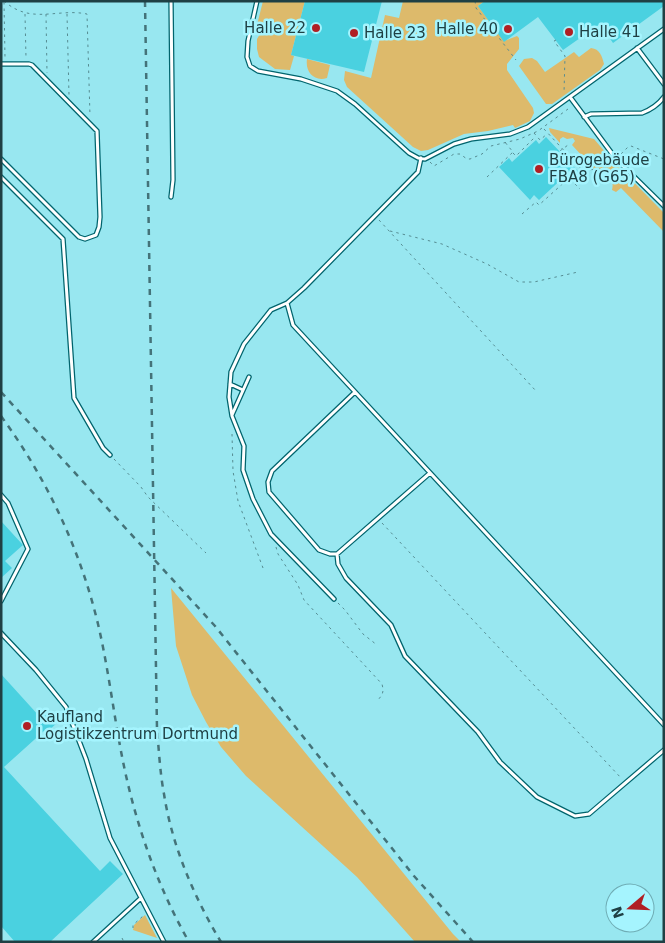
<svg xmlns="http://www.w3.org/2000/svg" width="665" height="943" font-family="'DejaVu Sans',sans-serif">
  <rect width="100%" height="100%" fill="#98e7f0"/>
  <path fill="#ddba6b" d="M263,1H305L291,55L294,56L290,70L275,69L259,57L257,49V39L260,34L257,25Z
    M403,1H485L478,6L504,41L517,36L519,38V49L507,64V70L533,108L534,113L530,121L515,128L513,125L488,131L464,134L428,150L421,151L413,147L347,87L344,80L345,71L371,78L385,15L399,18Z
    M591,48C600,49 602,56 604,64L600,70L552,104H546L519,66L524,59L532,58L537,61L545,72L574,52L579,57Z
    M307,59L330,65L327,78C314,82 305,72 307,59Z
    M549,128L594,139L612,160L664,213V232L621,188L616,192L612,190C614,182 611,178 606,172L596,171L572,145L575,141L573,138L567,139L563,137L560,139V143L550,132Z
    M171,588L453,934L461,942H415L357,877L246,776L221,747L206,722L192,695L176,646Z
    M145,915L157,938L133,930L134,925Z"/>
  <path fill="#4ad1e0" d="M305,1H382L364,72L291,55Z
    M485,1H664V6L613,43L600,24L563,50L538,17L504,42L478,6Z
    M546,137L579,172L572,179L567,174L539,200L534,195L530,200L499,167L509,158L512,162L536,140L539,144Z
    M1,521L23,545L5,561L12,568L1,578Z
    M1,674L40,717L48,709L59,721L46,733L44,731L4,767L100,871L110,861L123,874L50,942H15L1,926Z"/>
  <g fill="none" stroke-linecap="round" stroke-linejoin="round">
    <defs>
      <path id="service" d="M171,1L173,180L171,197
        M257,1L248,41L247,57L250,66L258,71L301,79L337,91L355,104L409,153L418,158L425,159L454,144L471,139L510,134L528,127L664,29
        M637,48L664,84
        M1,64H29L32,65L97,131L100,217L99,227L96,235L85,239L79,237L1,159
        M570,97L616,159L664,206
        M584,117L591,114L642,113C650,110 658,105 664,97
        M421,158L418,172L304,288L287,303L293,325L664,725
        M1,177L63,239L74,398L103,448L110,455
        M287,303L271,310L244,344L231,372L229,397L232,416L244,446L243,470L253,499L271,534L334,599
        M230,384L243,390
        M355,392L272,471L268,482L269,492L319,550L330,554H337L430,473
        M232,415L249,377
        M1,495L8,503L28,549L1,601
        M337,554L338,564L346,578L391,625L405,656L478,732L500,762L537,797L575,816L589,814L664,750
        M1,633L36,670L66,707L86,759L110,838L164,942
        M93,942L141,898"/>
    </defs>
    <use href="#service" stroke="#01646d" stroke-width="5.5"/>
    <path stroke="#568c92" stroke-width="1" stroke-dasharray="2.5 4" stroke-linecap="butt" d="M4,1C31,25 57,8 87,14L90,116
      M475,1L476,8L516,60
      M4,2L5,58
      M25,14L26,58
      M46,14L47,73
      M67,14L69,95
      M556,40L554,41L565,56L564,93
      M544,129L583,171L607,167
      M534,133L540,140L547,134
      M560,151L568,145
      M513,153L516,156L536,136
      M621,154L628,147L631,146L664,159
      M430,162L434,166L454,154H460L467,159H470L482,154L491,146L520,139L538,131L568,109
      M603,175V172L613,162
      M487,177L513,152L504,141
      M573,180L583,172
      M522,214L536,202L539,205L569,178L580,189
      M379,220L536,391
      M390,231L442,244L487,264L519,282H534L578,272
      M232,434L233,471L238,501L263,568
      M114,459L141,487L148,497L206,553
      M382,523L622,779
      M276,547L278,554L298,585L304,600L382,684C384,692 383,694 378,700
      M338,603L345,610L363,634L377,645
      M133,928V925L143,916
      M122,938L124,942"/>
    <use href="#service" stroke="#fff" stroke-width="3"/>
    <path stroke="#447379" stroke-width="2.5" stroke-dasharray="6 6" stroke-linecap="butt" d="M145,1L157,729C159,751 160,773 164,794C172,846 194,897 221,942
      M1,392L215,626L414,876L473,942
      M1,416C47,479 80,549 98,624C110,675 115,728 127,780C140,836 160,891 189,942"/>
  </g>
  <g fill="#b01f24" stroke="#a5f4fe" stroke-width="2">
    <circle cx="316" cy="28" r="5"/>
    <circle cx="508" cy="29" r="5"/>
    <circle cx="569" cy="32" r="5"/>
    <circle cx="354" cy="33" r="5"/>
    <circle cx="539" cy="169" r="5"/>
    <circle cx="27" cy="726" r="5"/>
  </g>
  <g text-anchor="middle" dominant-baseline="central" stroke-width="5" stroke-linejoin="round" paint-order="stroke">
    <g font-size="15" fill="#1f4044" stroke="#a5f4fe" text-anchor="start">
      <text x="306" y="28" text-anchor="end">Halle 22</text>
      <text x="498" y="29" text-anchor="end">Halle 40</text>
      <text x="579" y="32">Halle 41</text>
      <text x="364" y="33">Halle 23</text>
      <text x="549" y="160">Bürogebäude<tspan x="549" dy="17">FBA8 (G65)</tspan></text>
      <text x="37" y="717">Kaufland<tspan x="37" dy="17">Logistikzentrum Dortmund</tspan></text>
    </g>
  </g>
  <rect width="665" height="943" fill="none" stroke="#1f4044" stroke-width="5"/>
  <g transform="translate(630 908) rotate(251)"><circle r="24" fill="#a5f4fe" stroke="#6facb4"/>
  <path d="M0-4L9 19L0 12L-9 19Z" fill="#b01f24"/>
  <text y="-8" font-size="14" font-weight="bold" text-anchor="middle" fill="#1f4044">N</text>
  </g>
</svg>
